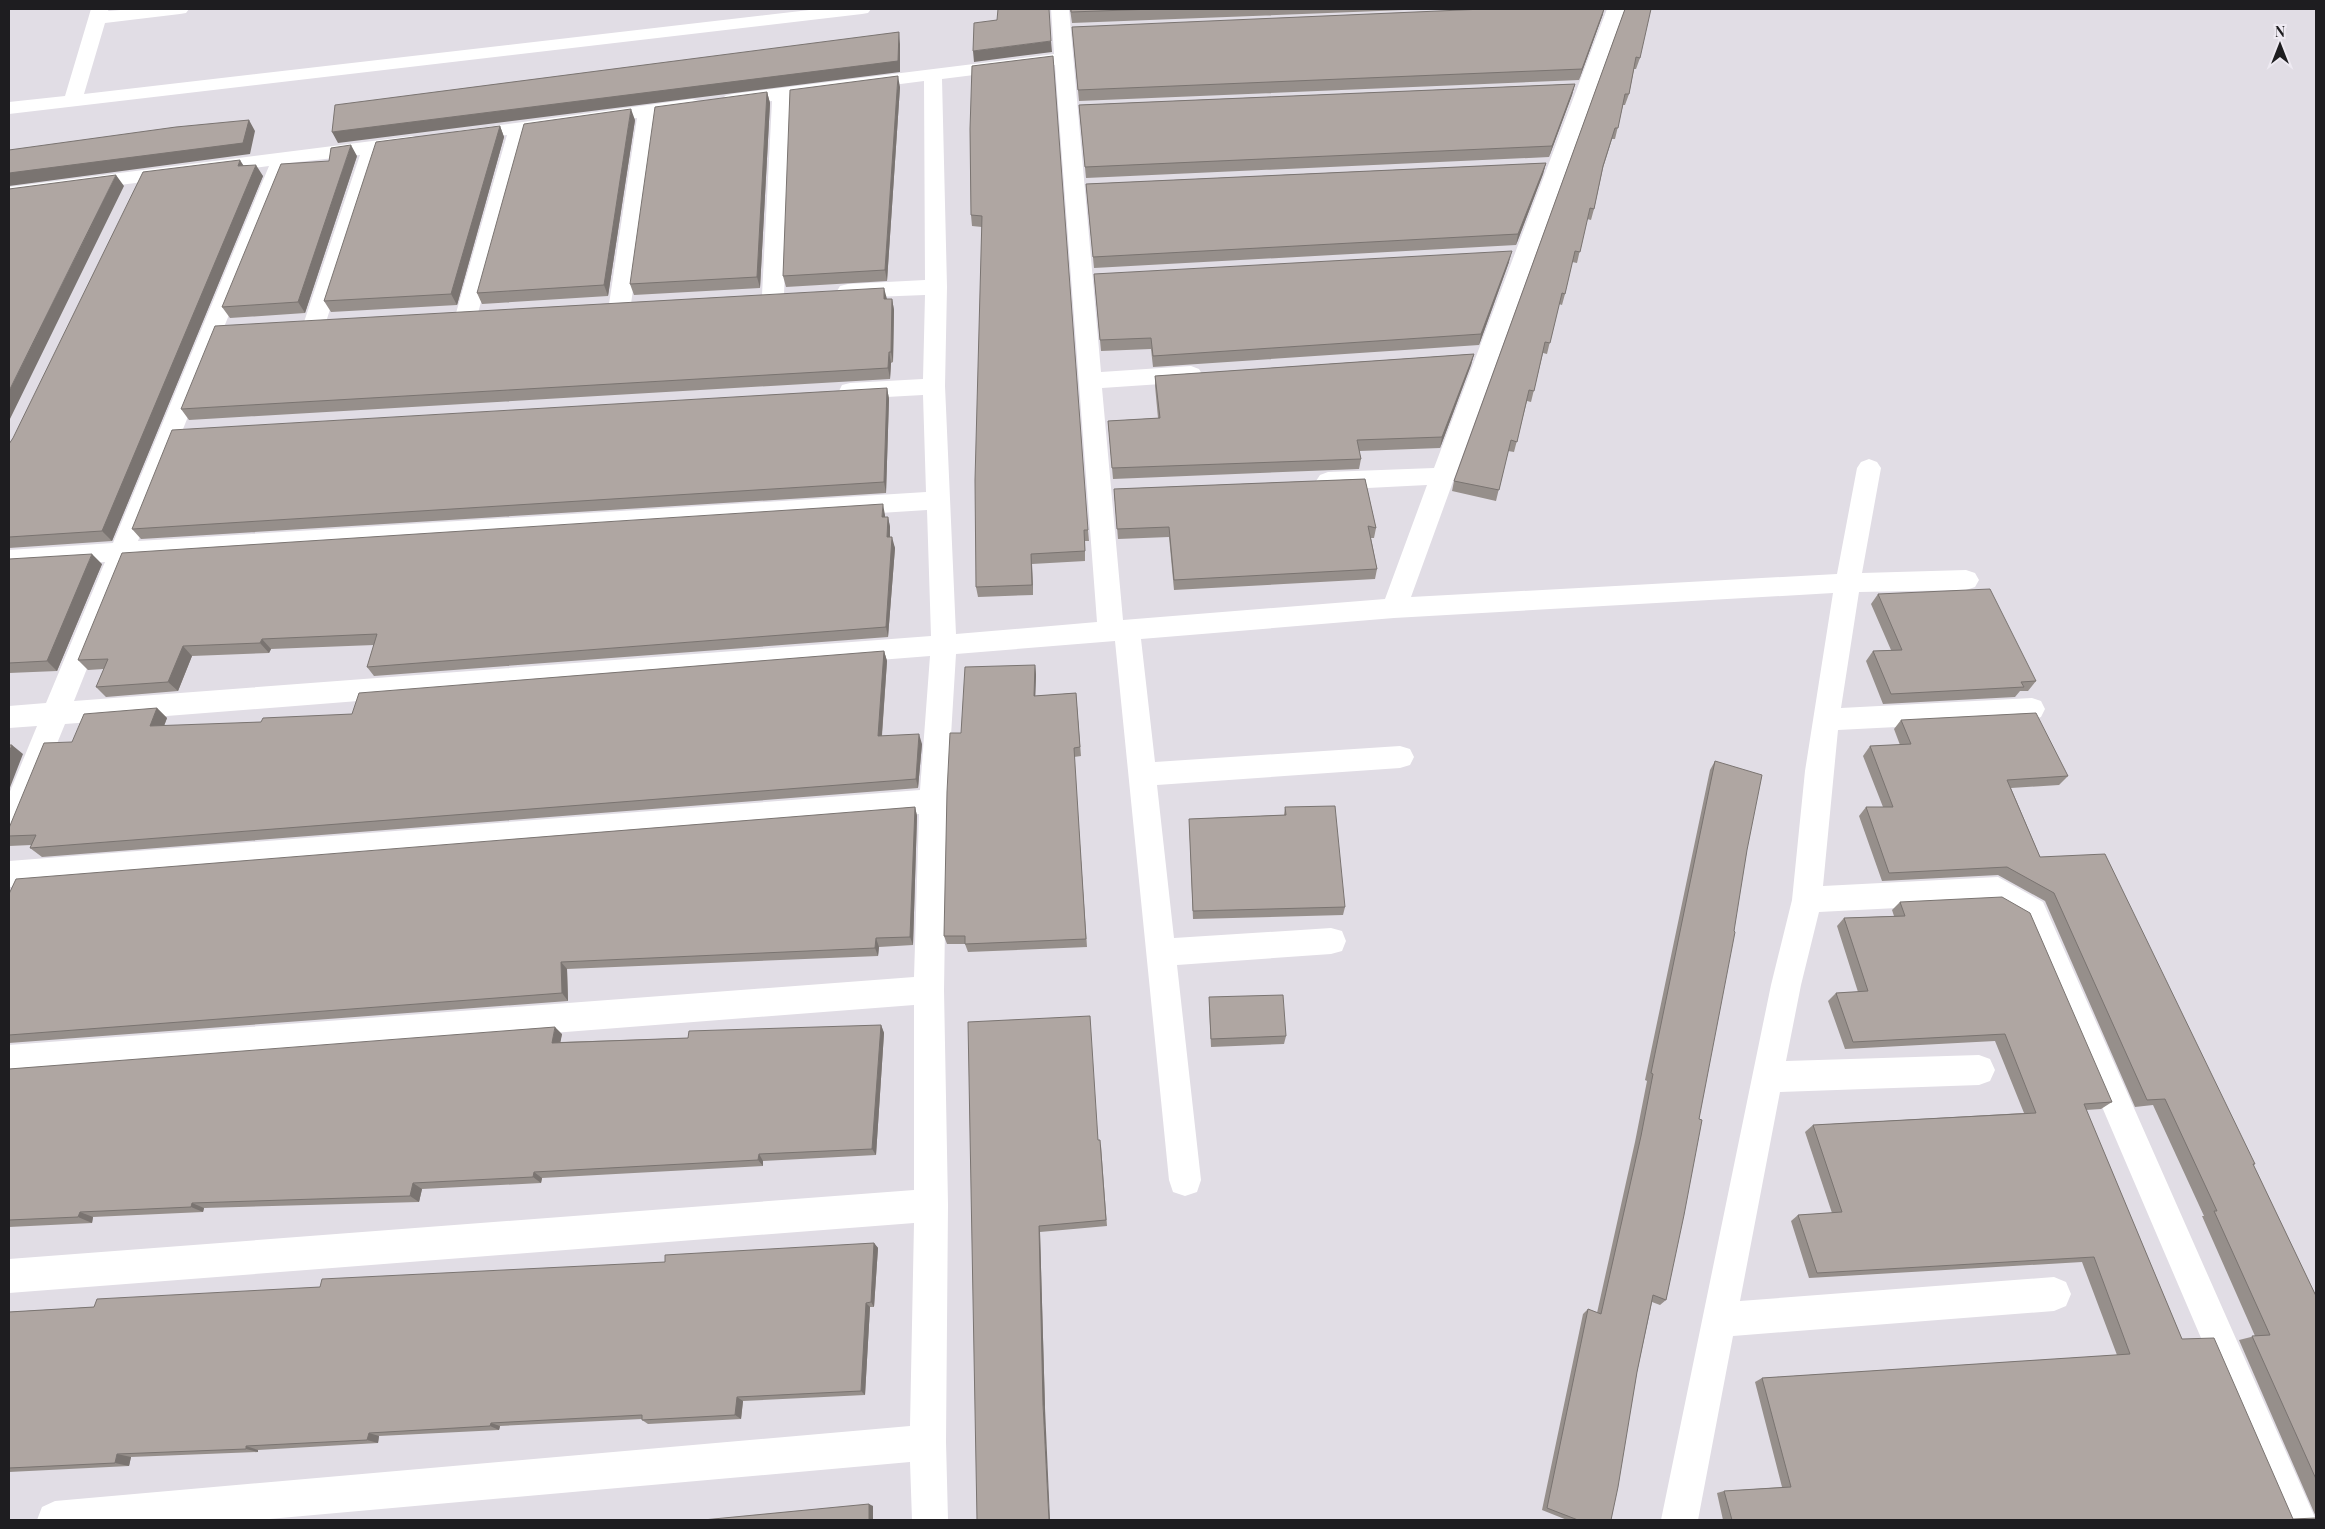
<svg xmlns="http://www.w3.org/2000/svg" width="2325" height="1529" font-family="'Playfair Display',serif">
  <rect width="100%" height="100%" fill="#e1dde5"/>
  <g fill="none" stroke-linecap="round" stroke-linejoin="round">
    <path fill="#fff" fill-rule="evenodd" d="M91,9H109L108,11L133,9H189L186,13L180,14L105,23L84,94L818,9H871L868,13L862,14L9,114V102L65,96Z
      M1051,9H1069L1101,372L1191,366L1199,369L1202,374L1199,379L1191,382L1102,388L1123,620L1385,599L1427,485L1328,490L1320,487L1316,481L1320,475L1328,472L1434,468L1607,9H1625L1411,597L1837,574L1857,468L1861,462L1869,459L1877,462L1881,468L1862,573L1966,570L1975,573L1979,580L1975,587L1966,590L1859,592L1841,708L2032,698L2041,701L2045,709L2041,717L2032,720L1838,730L1823,886L1998,877L2043,902L2316,1520H2279L2022,920L1994,903L1819,912L1801,985L1786,1061L1979,1055L1990,1059L1995,1070L1990,1081L1979,1085L1780,1092L1740,1301L2054,1277L2066,1282L2071,1294L2066,1306L2054,1311L1733,1336L1698,1520H1661L1771,985L1792,900L1805,771L1833,593L1394,618L1141,639L1155,762L1400,746L1410,749L1414,757L1410,765L1400,768L1157,785L1174,938L1331,928L1342,931L1346,941L1342,951L1331,954L1177,965L1201,1180L1197,1192L1185,1196L1173,1192L1169,1180L1115,641L956,654L947,801L944,990L948,1205L946,1442L948,1520H912L910,1462L258,1520H37L42,1507L55,1501L910,1426L914,1223L9,1293V1259L914,1190V1005L9,1075V1045L914,977L919,814L9,887V861L920,790L930,656L65,724L19,836L9,839V794L37,726L9,728V706L46,703L105,562L9,568V550L113,543L269,166L9,199V187L412,136L419,138L422,142L419,146L380,152L326,322L323,327L315,329L307,327L304,322L360,155L290,163L138,541L926,492L923,395L850,399L842,397L839,391L842,385L850,383L923,379L925,295L848,298L840,296L837,291L840,286L848,284L925,280L924,81L791,98L784,295L781,300L773,302L765,300L762,295L772,101L732,106L725,104L722,100L725,96L732,94L1054,54ZM1055,65L1097,622L956,634L945,386L947,287L942,79ZM927,510L931,636L74,701L130,561Z
      M692,99L699,101L702,105L699,109L657,115L631,304L628,309L620,311L612,309L609,304L637,118L527,132L478,313L475,318L467,320L459,318L456,313L507,135L464,141L457,139L454,135L457,131Z"/>
  </g>
  <path fill="#968f8b" d="M1070,9H1430L1072,23Z
    M1625,9L1640,58L1636,69H1634L1629,94L1625,105H1623L1615,139H1612L1603,168L1594,209L1591,220L1587,219L1577,263L1572,262L1565,294L1562,305L1559,304L1547,354L1543,353L1531,402L1527,401L1514,452L1508,451L1496,501L1452,491L1454,481Z
    M1603,14L1579,80L1079,101L1072,27Z
    M1575,84L1572,95L1549,157L1086,178L1079,105Z
    M900,87L887,281L786,287L783,276Z
    M767,92L770,103L760,288L634,295L630,284Z
    M635,120L608,296L482,304L477,293Z
    M500,126L504,137L457,305L331,312L324,301Z
    M970,129L1088,530L1089,541H1085V561L1032,564L1033,595L978,597L976,587L982,227L972,226L971,215Z
    M357,156L305,313L230,318L222,307Z
    M1546,163L1543,174L1516,245L1094,268L1086,184Z
    M244,166L263,176L112,541L9,548V444Z
    M1509,262L1479,345L1153,367L1151,349L1101,351L1094,274Z
    M887,299H892L894,310L893,362L891,363L890,379L189,420L181,409Z
    M1474,354L1471,365L1440,448L1359,451L1361,459L1359,469L1113,479L1108,421L1158,418L1155,386V376Z
    M887,388L889,399L886,493L141,539L132,529Z
    M1365,479L1376,528L1374,538H1371L1377,569L1375,579L1174,590L1169,537L1118,539L1114,489Z
    M885,515V517H888L890,527V537L895,548L888,637L374,676L367,667L374,645L271,649L269,653L192,656L178,691L106,697L96,687L104,669L88,670L78,660Z
    M9,559L102,564L57,671L9,673Z
    M1878,594L2036,681L2028,691H2020L2015,697L1883,704L1866,661L1873,651L1891,650L1871,604Z
    M884,651L887,661L882,736L922,744L918,788L42,857L30,848L31,845L9,846V828L72,742L157,708L167,718L164,726L261,722L352,714Z
    M1035,665L1036,675L1035,696L1076,693L1081,756L1074,757L1087,947L968,952L965,944H947L944,936L961,733Z
    M1901,720L2068,776L2059,785L2011,788L2040,857L2255,1164L2253,1165L2316,1296V1517L2239,1340L2255,1336L2202,1216H2204L2153,1105L2135,1107L2045,901L1998,875L1882,881L1859,816L1866,807H1883L1863,756L1870,746L1900,745L1894,729Z
    M1715,761L1747,850L1666,1300L1660,1305L1652,1302L1637,1372L1611,1520H1567L1542,1510L1583,1314L1588,1309L1597,1313L1635,1142L1647,1081L1645,1080L1710,770Z
    M915,807L917,816L913,945L879,947L878,956L567,969L568,1001L9,1043V894Z
    M1285,807L1345,907L1343,915L1193,919L1189,819L1284,815Z
    M1900,902L2112,1102L2101,1109L2086,1110L2182,1339L2293,1519L2316,1520H1723L1717,1493L1724,1491L1782,1487L1755,1382L1762,1378L2117,1355L2082,1262L1809,1278L1791,1221L1798,1215L1832,1213L1805,1132L1813,1125L2024,1113L1995,1041L1845,1049L1828,1001L1836,993L1858,992L1837,926L1844,918L1894,916L1892,910Z
    M1209,997L1286,1036L1284,1044L1211,1047L1209,1004Z
    M881,1025L884,1033L876,1155L763,1161V1166L542,1178L541,1183L422,1189L419,1202L204,1208L203,1212L93,1217L92,1223L9,1227V1069L562,1034L560,1042L688,1038Z
    M1098,1140L1101,1146L1107,1226L1040,1232L1045,1408L972,1208Z
    M874,1243L878,1248L874,1307H870L865,1395L743,1401L741,1419L648,1424L642,1420V1419L500,1426L499,1430L379,1436L378,1443L258,1450V1452L131,1457L129,1466L9,1472V1312L94,1307L320,1287L665,1262Z"/>
  <path fill="#7a7471" d="M1604,9L1603,14L1579,80L1582,69Z
    M899,32L900,44V72L338,143L332,132Z
    M1051,41L1052,52L974,62L973,51Z
    M898,76L900,87L887,281L885,270Z
    M1575,84L1572,95L1549,157L1552,146Z
    M767,92L770,103L760,288L757,277Z
    M631,109L635,120L608,296L604,285Z
    M249,120L255,131L250,154L9,186V173Z
    M500,126L504,137L457,305L451,294Z
    M351,145L357,156L305,313L298,302Z
    M240,160L247,171L238,166Z
    M1546,163L1543,174L1516,245L1518,234Z
    M256,165L263,176L112,541L102,531Z
    M116,175L124,186L9,421V391Z
    M1512,251L1509,262L1479,345L1481,334Z
    M884,288L887,299H884Z
    M892,299L894,310L893,362L891,352Z
    M889,352L891,363L890,379L888,368Z
    M1474,354L1471,365L1440,448L1442,437Z
    M887,388L889,399L886,493L884,482Z
    M883,504L885,515V528L882,517Z
    M888,517L890,527V548L887,537Z
    M892,537L895,548L888,637L886,627Z
    M92,554L102,564L57,671L47,661Z
    M1031,554L1032,564L1033,595L1032,585Z
    M262,639L271,649L269,653L260,643Z
    M183,646L192,656L178,691L168,682Z
    M884,651L887,661L881,746L878,736Z
    M1035,665L1036,675L1035,705L1034,696Z
    M157,708L167,718L160,736L150,726Z
    M919,734L922,744L918,788L916,779Z
    M12,745L23,754L9,790V752Z
    M915,807L917,816L913,945L910,937Z
    M876,938L879,947L878,956L875,948Z
    M561,962L567,969L568,1001L562,993Z
    M881,1025L884,1033L876,1155L872,1149Z
    M555,1027L562,1034L559,1050L552,1043Z
    M759,1154L763,1161V1166L758,1160Z
    M534,1172L542,1178L541,1183L533,1177Z
    M413,1183L422,1189L419,1202L410,1196Z
    M192,1203L204,1208L203,1212L191,1207Z
    M80,1212L93,1217L92,1223L78,1217Z
    M1039,1226L1040,1232L1045,1408L1050,1520H1049L1043,1404Z
    M874,1243L878,1248L874,1307L871,1302Z
    M866,1303L870,1307L865,1395L861,1391Z
    M737,1397L743,1401L741,1419L735,1415Z
    M491,1423L500,1426L499,1430L490,1426Z
    M369,1433L379,1436L378,1443L367,1440Z
    M246,1446L258,1450V1452L246,1449Z
    M117,1454L131,1457L129,1466L115,1463Z
    M869,1504L873,1506V1520H869Z"/>
  <path fill="#afa6a2" stroke="#7a7471" d="M998,9H1049L1051,41L973,51L974,23L997,20Z
    M1071,9H1154L1071,12Z
    M1484,9H1604L1582,69L1078,90L1072,27Z
    M1625,9H1651L1640,58L1636,57L1629,94H1625L1618,128H1615L1603,166L1594,209L1590,208L1580,252L1575,251L1565,294L1562,293L1550,343L1545,342L1534,391L1529,390L1517,442L1511,440L1499,490L1454,481Z
    M899,32L898,61L332,132L335,105Z
    M1053,56L1088,530H1084L1085,551L1031,554L1032,585L976,587L975,480L982,216L971,215L970,129L972,66Z
    M898,76L885,270L783,276L790,90Z
    M1575,84L1552,146L1085,167L1079,105Z
    M767,92L757,277L630,284L655,107Z
    M631,109L604,285L477,293L524,124Z
    M249,120L243,143L9,173V150L176,127Z
    M500,126L451,294L324,301L376,142Z
    M351,145L298,302L222,307L281,164L329,161L331,148Z
    M240,160L238,166L256,165L102,531L9,537V444L13,438L143,172Z
    M1546,163L1518,234L1093,257L1086,184Z
    M116,175L9,391V189Z
    M1512,251L1481,334L1153,356L1151,338L1100,340L1094,274Z
    M884,288V299H892L891,352H889L888,368L181,409L215,326Z
    M1474,354L1442,437L1357,440L1361,459L1112,468L1108,421L1160,418L1155,376Z
    M887,388L884,482L132,529L172,430Z
    M1365,479L1376,528L1368,526L1377,569L1174,580L1169,527L1117,529L1114,489Z
    M883,504L882,517H888L887,537H892L886,627L367,667L377,634L262,639L260,643L183,646L168,682L96,687L108,659L78,660L122,553Z
    M92,554L47,661L9,663V559Z
    M1990,589L2036,681L2021,682L2024,687L1891,694L1873,651L1902,650L1878,594Z
    M884,651L878,736L919,734L916,779L30,848L36,835L9,836V828L44,743L72,742L84,714L157,708L150,726L261,722L263,718L352,714L359,693Z
    M1035,665L1034,696L1076,693L1080,747L1074,748L1086,939L965,944V936H944L947,792L950,733H961L965,667Z
    M2036,713L2068,776L2007,780L2040,857L2105,854L2255,1164H2253L2316,1296V1479L2252,1336L2270,1335L2214,1211H2217L2165,1099L2147,1100L2054,893L2007,867L1889,873L1866,807H1893L1870,746L1911,744L1901,720Z
    M9,745H12L9,752Z
    M1715,761L1762,775L1747,850L1734,931L1735,932L1699,1119L1702,1120L1684,1215L1666,1300L1653,1295L1637,1372L1618,1487L1611,1520H1578L1547,1508L1588,1309L1601,1314L1641,1136L1653,1074L1651,1073Z
    M1335,806L1345,907L1193,911L1189,819L1286,815L1285,807Z
    M915,807L910,937L876,938L875,948L561,962L562,993L9,1035V894L16,879Z
    M2002,897L2030,913L2112,1102L2084,1104L2182,1339L2214,1338L2293,1519L2316,1518V1520H1732L1724,1491L1791,1487L1762,1378L2130,1354L2094,1257L1817,1273L1798,1215L1842,1212L1813,1125L2036,1113L2005,1034L1853,1042L1836,993L1868,991L1844,918L1905,916L1900,902Z
    M1283,995L1286,1036L1211,1039L1209,997Z
    M1090,1016L1098,1140H1100L1106,1220L1039,1226L1043,1404L1049,1520H977L968,1022Z
    M881,1025L872,1149L759,1154L758,1160L534,1172L533,1177L413,1183L410,1196L192,1203L191,1207L80,1212L78,1217L9,1220V1069L555,1027L552,1043L688,1038L689,1031Z
    M874,1243L871,1302L866,1303L861,1391L737,1397L735,1415L642,1420V1415L491,1423L490,1426L369,1433L367,1440L246,1446V1449L117,1454L115,1463L9,1468V1312L94,1307L97,1299L320,1287L322,1279L665,1262V1255Z
    M869,1504V1520H703Z"/>
  <rect width="2325" height="1529" fill="none" stroke="#1e1d20" stroke-width="20"/>
  <g transform="translate(2280 45)" stroke="#eeeaf2" stroke-width="4" paint-order="stroke">
  <path d="M0-4L9 19L0 12L-9 19Z" fill="#1e1d20"/>
  <text y="-8" font-size="14" font-weight="bold" text-anchor="middle" fill="#1e1d20">N</text>
  </g>
</svg>
